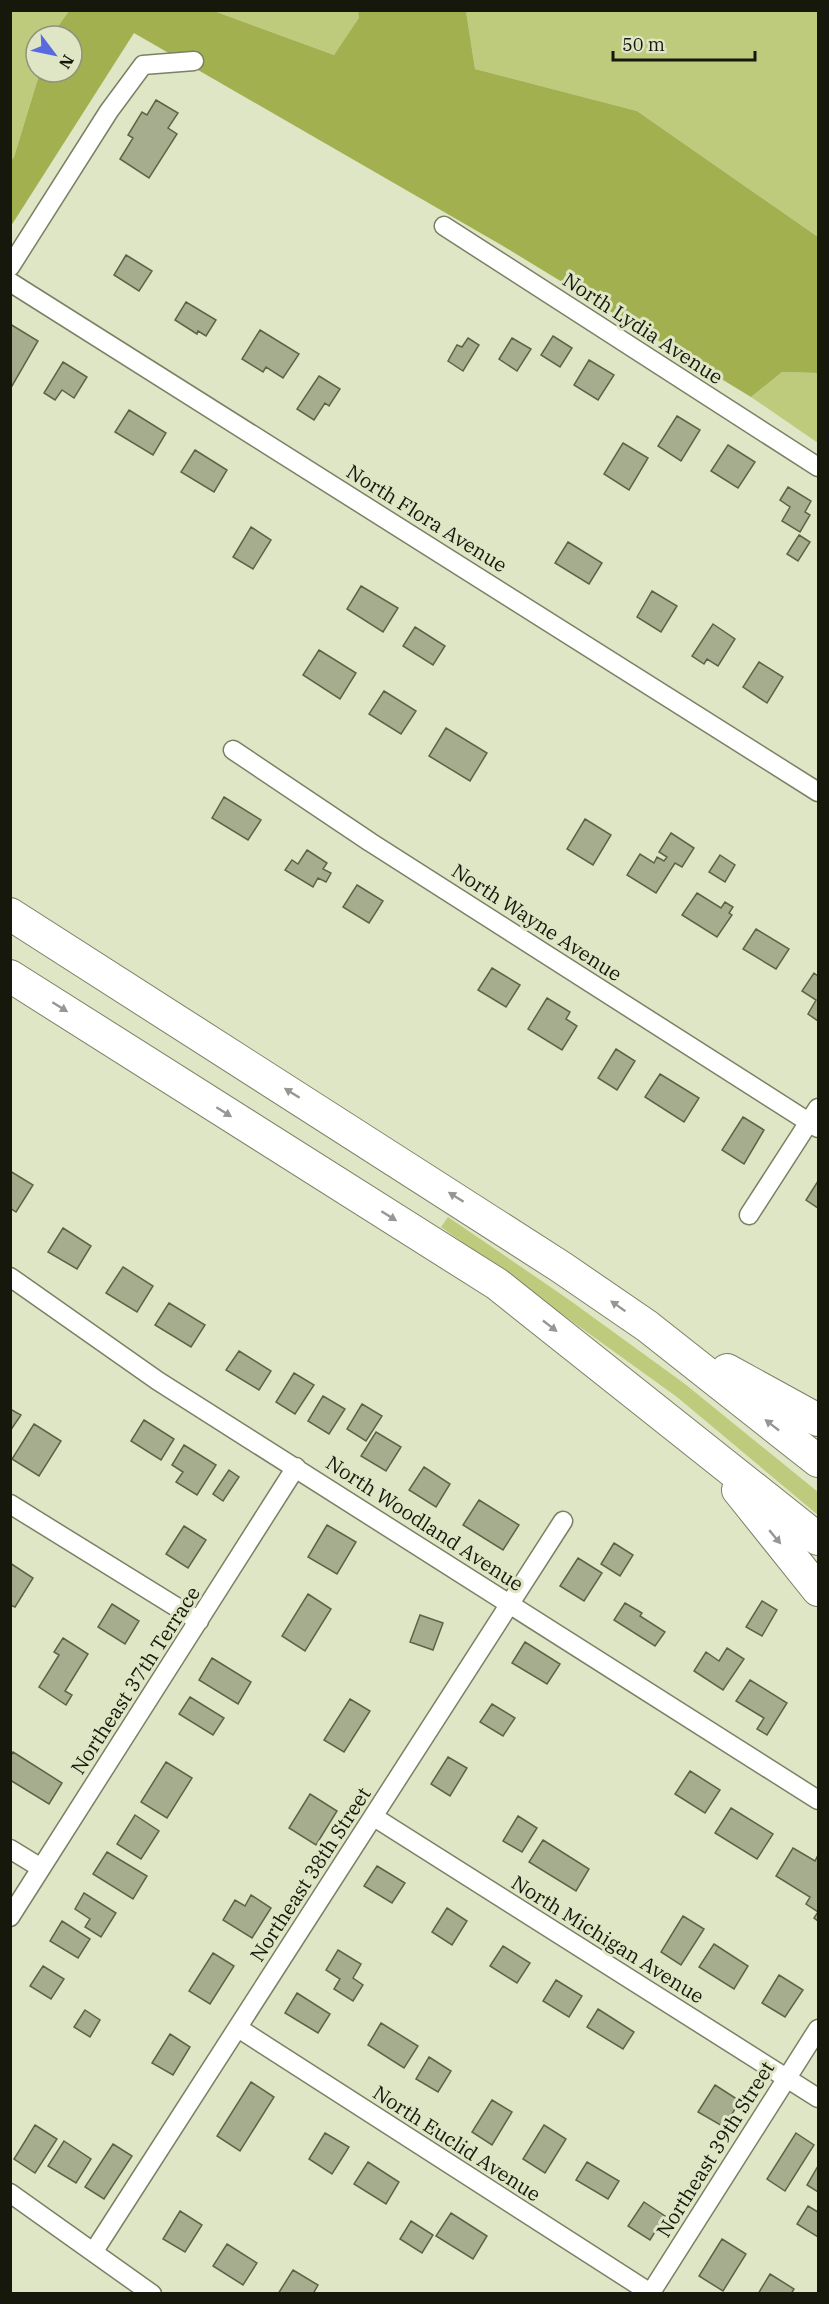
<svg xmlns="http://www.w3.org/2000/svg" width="829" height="2304" font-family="'IBM Plex Serif',serif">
  <rect width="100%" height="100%" fill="#dfe6c5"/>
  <path fill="#becb7d" d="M11,11H69L51,36H36V72H40L14,157L11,160Z
    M214,11H358L360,18L334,55Z
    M466,11H818V237L637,111L475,69Z
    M782,372L818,373V443L751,397Z
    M448,1217L568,1299L685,1384L818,1492V1515L677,1397L441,1227Z"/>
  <path fill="#a2b04f" d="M69,11H214L334,55L359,18L358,11H466L475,69L637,111L818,237V373L782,372L751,397L503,246L134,33L11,226V160L14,157L40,72H72V36H51Z"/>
  <path fill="#a6ac8e" stroke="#5e6347" stroke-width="1.5" d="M156,100L178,113L168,128L177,134L149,178L120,159L133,138L128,135L142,112L147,115Z
    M126,255L152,271L139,291L114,275Z
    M186,302L216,320L206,336L198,331L197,334L175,320Z
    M10,324L38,341L12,386L10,385Z
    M260,330L299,354L283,378L266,367L263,372L242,359Z
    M553,336L572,348L560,367L541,355Z
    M468,338L479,345L463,371L448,361L457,345L462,347Z
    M512,338L531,349L517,371L499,359Z
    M589,360L614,375L598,400L574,385Z
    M63,362L87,377L74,398L62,390L55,400L44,393Z
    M319,376L340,389L329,406L325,403L314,420L297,409Z
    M129,410L166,433L153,455L115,432Z
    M677,416L700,430L681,461L658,446Z
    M623,443L648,458L629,490L604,474Z
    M728,445L755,462L738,488L711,471Z
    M195,450L227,470L214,492L181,472Z
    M788,487L811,501L805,512L810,515L800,532L782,521L790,507L780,500Z
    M251,527L271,540L253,569L233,557Z
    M799,535L810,542L798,561L787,554Z
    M568,542L602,563L589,584L555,563Z
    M361,586L398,608L383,632L347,609Z
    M652,591L677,606L661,632L637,617Z
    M713,624L735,639L718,666L707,659L704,664L692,656Z
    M415,627L445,646L433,665L403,646Z
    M319,650L356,673L340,699L303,675Z
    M759,662L783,677L767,703L743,687Z
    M384,691L416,711L401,734L369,714Z
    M446,728L487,753L470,781L429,756Z
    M224,797L261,820L248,840L212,818Z
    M585,819L611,835L593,865L567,849Z
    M671,833L694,848L682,867L675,863L656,893L627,875L640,854L654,863L657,857L664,861L667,857L659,852Z
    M307,850L327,863L323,869L331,873L326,882L318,878L313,887L285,870L292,860L298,864Z
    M720,855L735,865L725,882L709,872Z
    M357,885L383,901L369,923L343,907Z
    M697,893L721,908L725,902L733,907L729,913L732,915L717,937L682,915Z
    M756,929L789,949L776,969L743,949Z
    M492,968L520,985L506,1007L478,990Z
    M814,973L818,976V1021L808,1014L816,1000L802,991Z
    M547,998L570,1012L566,1019L577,1026L562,1050L528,1029Z
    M616,1049L635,1061L617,1090L598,1078Z
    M660,1074L699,1098L684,1122L645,1097Z
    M743,1117L764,1130L744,1164L722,1150Z
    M10,1171L33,1185L16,1212L10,1208Z
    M818,1181V1208L806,1200Z
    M63,1228L91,1246L77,1269L48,1252Z
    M123,1267L153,1286L137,1312L106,1293Z
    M169,1303L205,1325L191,1347L155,1325Z
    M239,1351L271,1371L259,1390L226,1370Z
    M294,1373L314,1385L295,1414L276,1402Z
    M323,1396L345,1409L329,1434L308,1421Z
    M362,1404L382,1416L366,1441L347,1429Z
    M10,1409L21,1415L10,1431Z
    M144,1420L174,1439L161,1460L131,1441Z
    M34,1424L61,1441L39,1476L12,1459Z
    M376,1432L401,1447L386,1471L361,1456Z
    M184,1445L216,1465L197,1495L176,1482L183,1472L172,1465Z
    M424,1467L450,1484L436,1507L409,1490Z
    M229,1470L239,1477L223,1501L213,1494Z
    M479,1500L519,1525L503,1550L463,1525Z
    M327,1525L356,1542L337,1574L308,1557Z
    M184,1526L206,1540L188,1568L166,1554Z
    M614,1543L633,1555L620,1576L601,1564Z
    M578,1558L602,1573L584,1601L560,1586Z
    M10,1563L33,1578L15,1607L10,1605Z
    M308,1594L331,1609L305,1651L282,1636Z
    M762,1601L777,1610L762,1636L746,1627Z
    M625,1603L642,1613L640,1616L665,1632L655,1646L614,1620Z
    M112,1604L139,1621L125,1644L98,1627Z
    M420,1615L443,1623L433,1650L410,1642Z
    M63,1638L88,1654L65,1691L72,1695L66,1705L39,1687L59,1655L54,1652Z
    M525,1642L560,1664L547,1684L512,1663Z
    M727,1648L744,1659L723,1690L694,1671L706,1652L719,1661Z
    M212,1658L251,1682L238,1704L199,1680Z
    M750,1680L787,1703L767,1735L757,1729L764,1718L736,1701Z
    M190,1697L224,1718L213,1735L179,1714Z
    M350,1699L370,1711L344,1752L324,1740Z
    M492,1704L515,1718L503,1736L480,1722Z
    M13,1752L62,1783L49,1804L10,1780V1757Z
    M448,1757L467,1768L450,1796L431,1784Z
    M166,1762L192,1778L167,1818L141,1802Z
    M690,1771L720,1790L705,1813L675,1794Z
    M310,1794L337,1811L316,1845L289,1828Z
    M731,1808L773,1834L757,1859L715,1833Z
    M135,1815L159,1831L141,1859L117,1844Z
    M518,1816L537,1828L522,1852L503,1841Z
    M543,1840L589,1869L576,1891L529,1862Z
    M793,1848L815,1861L818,1855V1921L814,1918L818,1912L806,1904L810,1897L776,1876Z
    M107,1852L147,1876L133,1899L93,1874Z
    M377,1866L405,1883L392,1903L364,1886Z
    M84,1893L116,1913L101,1937L85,1927L90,1919L75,1909Z
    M251,1895L271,1908L252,1938L223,1920L235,1900L245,1906Z
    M447,1908L467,1921L452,1945L432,1932Z
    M683,1916L704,1929L681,1965L661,1952Z
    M62,1921L90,1939L78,1958L50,1941Z
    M714,1944L748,1966L734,1989L699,1967Z
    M503,1946L530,1963L517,1983L490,1966Z
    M338,1950L361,1964L353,1978L363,1985L353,2001L334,1989L340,1979L326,1970Z
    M213,1953L234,1966L210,2004L189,1991Z
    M43,1966L64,1979L51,1999L30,1986Z
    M779,1975L803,1990L785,2017L762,2003Z
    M556,1980L582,1996L569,2017L543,2001Z
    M297,1993L330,2014L318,2033L285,2013Z
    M598,2009L634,2032L623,2049L587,2027Z
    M85,2010L100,2020L90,2037L74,2027Z
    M381,2023L418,2046L404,2068L368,2045Z
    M170,2034L190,2047L173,2075L152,2063Z
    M429,2057L451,2071L438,2092L416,2079Z
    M251,2082L274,2097L240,2151L217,2136Z
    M715,2085L740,2101L724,2127L698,2112Z
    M492,2100L512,2112L492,2145L472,2132Z
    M35,2125L57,2139L35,2173L14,2159Z
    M544,2125L566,2139L545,2173L523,2159Z
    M325,2133L349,2147L332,2174L309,2159Z
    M796,2133L814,2145L785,2191L767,2179Z
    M64,2141L91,2159L76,2183L48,2166Z
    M113,2144L132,2156L104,2199L85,2187Z
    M368,2162L399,2182L386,2204L354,2184Z
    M587,2162L619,2181L608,2199L576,2180Z
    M818,2166V2192L807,2185Z
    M644,2202L665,2216L650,2240L628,2226Z
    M808,2206L818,2212V2237L797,2224Z
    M180,2211L202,2225L185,2252L163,2239Z
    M451,2213L487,2236L473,2259L436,2236Z
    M411,2221L433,2235L422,2253L400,2239Z
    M722,2239L746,2254L723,2291L699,2276Z
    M227,2244L257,2263L243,2285L213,2266Z
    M293,2270L318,2285L313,2294H278Z
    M770,2274L794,2289L791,2294H758Z"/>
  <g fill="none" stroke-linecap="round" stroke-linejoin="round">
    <defs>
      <path id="minor" d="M444,226L818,467
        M10,267L109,111L143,65L194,61
        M10,282L818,792
        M233,750L370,842L818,1128
        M749,1215L818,1108
        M10,1277L158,1381L818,1800
        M10,1504L199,1621
        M374,1817L818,2098
        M10,1849L41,1868
        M10,1917L296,1467
        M238,2028L652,2294
        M10,2193L152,2294
        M94,2251L563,1521
        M650,2294L818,2029"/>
      <path id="motorway" d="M10,914L561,1267L647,1326L818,1461
        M10,976L497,1284L818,1539
        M727,1370L818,1420
        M738,1490L818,1590"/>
    </defs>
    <use href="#minor" stroke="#7a8063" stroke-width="21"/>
    <use href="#motorway" stroke="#7a8063" stroke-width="34"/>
    <use href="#minor" stroke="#fff" stroke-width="18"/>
    <use href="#motorway" stroke="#fff" stroke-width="32"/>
  </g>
  <defs><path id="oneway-solid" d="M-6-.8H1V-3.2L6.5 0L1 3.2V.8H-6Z" transform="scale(1.5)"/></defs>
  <g fill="#969792">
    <use href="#oneway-solid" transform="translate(60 1007) rotate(32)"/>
    <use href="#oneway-solid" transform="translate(292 1093) rotate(-148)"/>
    <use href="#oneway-solid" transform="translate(224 1112) rotate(32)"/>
    <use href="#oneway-solid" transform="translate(456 1197) rotate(-148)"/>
    <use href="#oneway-solid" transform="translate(389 1216) rotate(32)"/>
    <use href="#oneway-solid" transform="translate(618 1306) rotate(-145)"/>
    <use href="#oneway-solid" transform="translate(550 1326) rotate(38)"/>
    <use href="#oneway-solid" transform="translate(772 1425) rotate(-142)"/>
    <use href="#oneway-solid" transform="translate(775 1537) rotate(50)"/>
  </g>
  <g text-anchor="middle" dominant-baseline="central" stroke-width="6" stroke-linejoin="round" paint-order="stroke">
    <g font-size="20" fill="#16180c" stroke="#dfe6c5">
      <text transform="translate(643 328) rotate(33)">North Lydia Avenue</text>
      <text transform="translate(427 518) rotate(32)">North Flora Avenue</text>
      <text transform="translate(537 922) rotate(33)">North Wayne Avenue</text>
      <text transform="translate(425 1523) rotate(33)">North Woodland Avenue</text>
      <text transform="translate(135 1680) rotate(-57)">Northeast 37th Terrace</text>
      <text transform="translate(310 1874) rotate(-57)">Northeast 38th Street</text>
      <text transform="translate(608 1939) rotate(32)">North Michigan Avenue</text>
      <text transform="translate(457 2143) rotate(33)">North Euclid Avenue</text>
      <text transform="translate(715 2149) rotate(-58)">Northeast 39th Street</text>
    </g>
  </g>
  <rect width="829" height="2304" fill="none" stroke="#16180c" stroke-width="24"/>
  <g transform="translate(54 54) rotate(122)"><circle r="28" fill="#dfe6c5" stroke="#8f947b" stroke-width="1.5"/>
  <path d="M0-4.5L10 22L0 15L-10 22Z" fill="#596ae1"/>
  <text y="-9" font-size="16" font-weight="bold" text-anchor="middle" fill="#16180c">N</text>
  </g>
  <path d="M613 51v9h142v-9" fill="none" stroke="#16180c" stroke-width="3"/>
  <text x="622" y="51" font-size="18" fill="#16180c" stroke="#dfe6c5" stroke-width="4.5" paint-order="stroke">50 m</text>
</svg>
